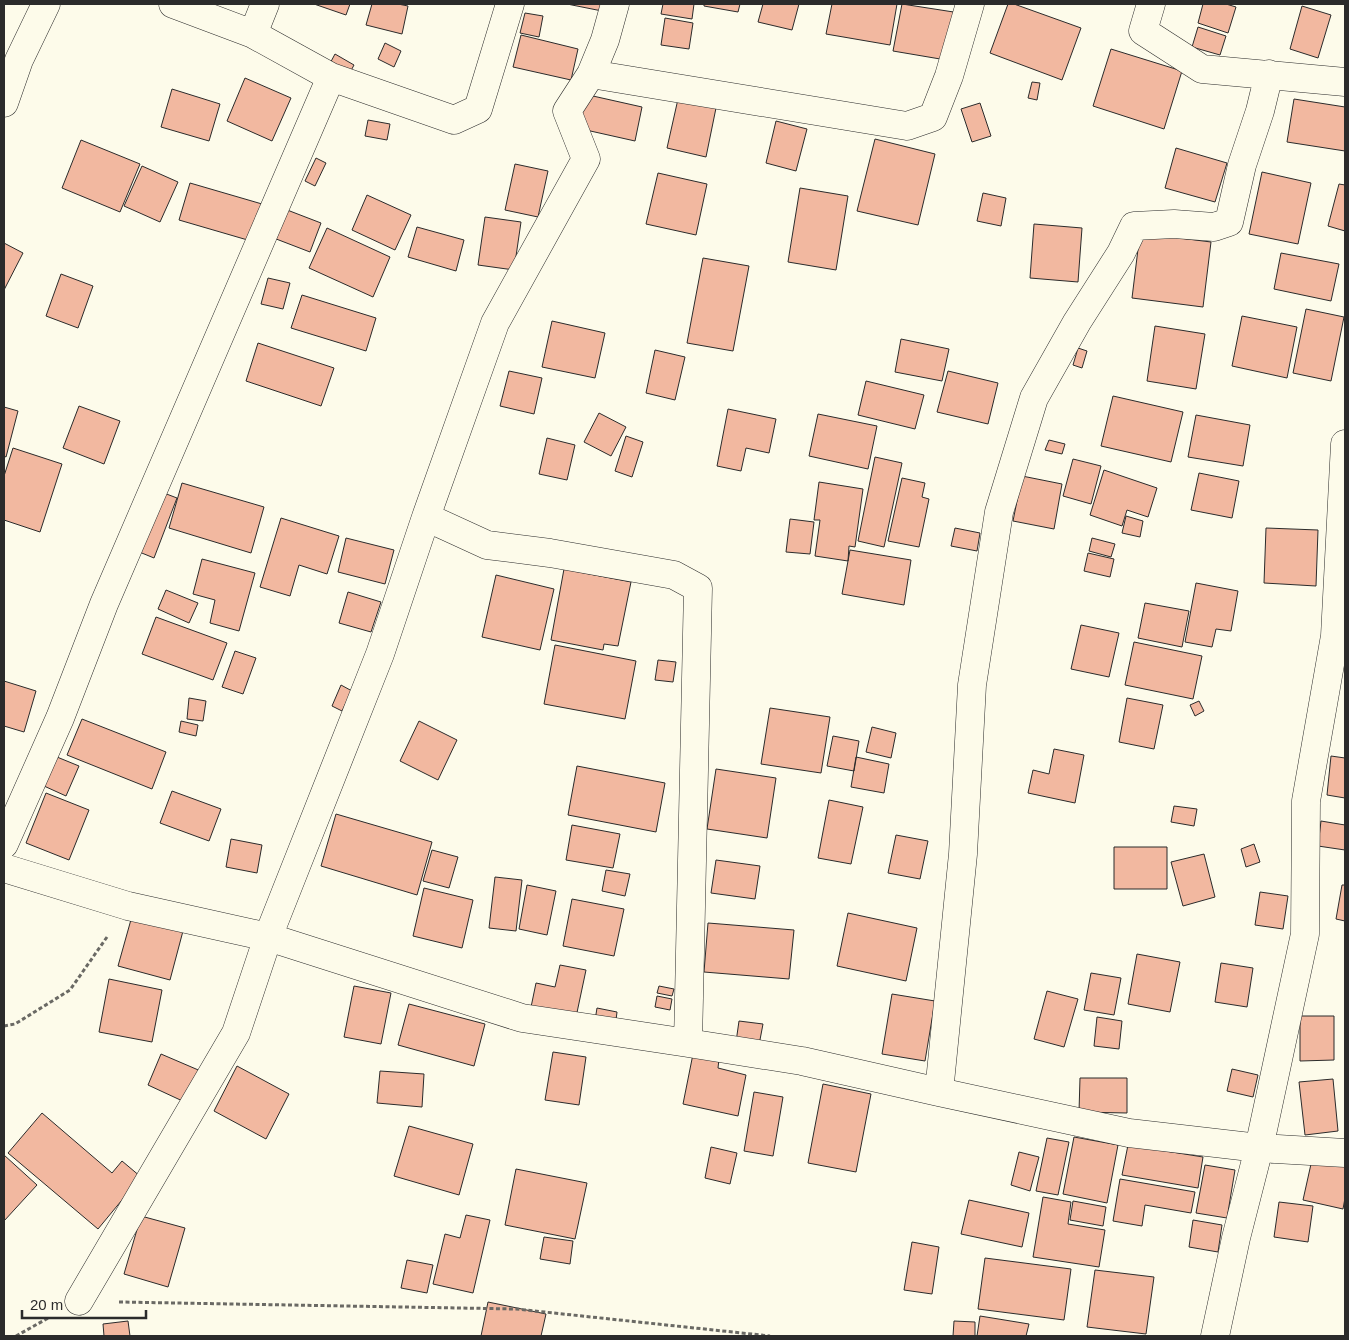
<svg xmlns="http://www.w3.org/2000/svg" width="1349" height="1340" font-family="Helvetica,sans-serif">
  <rect width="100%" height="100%" fill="#fdfbea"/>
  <path fill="#f2b8a0" stroke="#2b2b2b" d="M314,4H350L346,15Z
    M372,4H398L408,6L402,34L366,25Z
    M567,4H609L607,12Z
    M663,4H694L692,19L661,14Z
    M704,4H740L738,12L704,6Z
    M763,4H799L792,30L758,22Z
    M832,4H897L890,45L826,34Z
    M902,4L960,13L952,61L893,51Z
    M1008,4H1014L1081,28L1062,80L990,53Z
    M1203,4H1226L1236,7L1228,33L1198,23Z
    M1302,6L1331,15L1318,58L1290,49Z
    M525,13L543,16L539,37L520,33Z
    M665,18L693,23L689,49L661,45Z
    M1198,27L1226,36L1220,55L1192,47Z
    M521,35L578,49L571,80L513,67Z
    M385,43L401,51L394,67L378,59Z
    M1111,49L1182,71L1164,129L1093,106Z
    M335,54L354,65L346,80L327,69Z
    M245,78L291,98L272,141L227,121Z
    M1032,82L1040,83L1037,100L1028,98Z
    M172,89L220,104L209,141L161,127Z
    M584,94L642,107L635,141L577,128Z
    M678,99L716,108L706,157L667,148Z
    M1294,99L1345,107V151L1287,142Z
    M980,103L991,136L972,142L961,109Z
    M368,120L390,124L387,140L365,136Z
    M776,121L807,129L796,171L766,163Z
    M875,139L935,154L918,225L857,211Z
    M81,140L140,164L120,212L62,188Z
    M1176,148L1227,163L1215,202L1165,188Z
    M316,158L326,163L315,186L305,181Z
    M515,164L548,171L538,217L505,210Z
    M142,166L178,182L160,222L124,206Z
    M1262,172L1311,183L1298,244L1249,234Z
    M658,173L707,184L696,235L646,224Z
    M190,183L262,204L251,241L179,220Z
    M1339,184L1345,185V231L1328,226Z
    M800,188L848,196L836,270L788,262Z
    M983,193L1006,198L1001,226L977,221Z
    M367,195L411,215L395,250L352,230Z
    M282,208L321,223L310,252L271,237Z
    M485,217L521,222L514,270L478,265Z
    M1034,224L1082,228L1078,282L1030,278Z
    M417,227L464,240L456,271L408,257Z
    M327,228L390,257L373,297L309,268Z
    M1140,233L1211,242L1203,307L1132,298Z
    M4,243L23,253L4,290Z
    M1281,253L1339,264L1331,301L1274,289Z
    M703,258L749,266L733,351L687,343Z
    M61,274L93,286L78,328L46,316Z
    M268,278L290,283L283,309L261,304Z
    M302,295L376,318L366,351L291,328Z
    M1306,309L1344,317L1331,381L1293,373Z
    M1242,316L1297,327L1287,378L1232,366Z
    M552,321L605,333L595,378L542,367Z
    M1155,326L1205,334L1196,389L1147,381Z
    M901,339L949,349L942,381L895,372Z
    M258,343L334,368L321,406L246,381Z
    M1078,348L1087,351L1082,368L1073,365Z
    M655,350L685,357L675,400L646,393Z
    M509,371L542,378L534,414L500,406Z
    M948,371L998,383L988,424L937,412Z
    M866,381L924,395L915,429L858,415Z
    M1113,396L1183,412L1171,462L1101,446Z
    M79,406L120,421L104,464L63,448Z
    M4,407L18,411L6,457L4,456Z
    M728,409L776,419L769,453L746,448L741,471L717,466Z
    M599,413L626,427L611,456L584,442Z
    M818,414L877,426L868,469L809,456Z
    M1196,415L1250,425L1243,466L1188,457Z
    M626,436L643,442L632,477L615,471Z
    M547,438L575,445L567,480L539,474Z
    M1049,440L1065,444L1062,454L1045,450Z
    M13,448L62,464L40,532L4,520V476Z
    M875,457L902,463L884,547L858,541Z
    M1073,459L1101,466L1091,504L1063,496Z
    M1104,470L1157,488L1148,517L1127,510L1122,526L1090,515Z
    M1199,473L1239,481L1232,518L1191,510Z
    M1022,476L1062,484L1054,529L1013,521Z
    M902,478L925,483L922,497L929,499L919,547L888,541Z
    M819,482L863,489L855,547L849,546L848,561L815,556L820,520H814Z
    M182,483L264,507L251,553L169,528Z
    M156,490L177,498L154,558L132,549Z
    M1126,516L1143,521L1140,537L1122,533Z
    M281,518L339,536L327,574L299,565L290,596L260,587Z
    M790,519L814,522L810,554L786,552Z
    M955,528L980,533L977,551L951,546Z
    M1266,528L1318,530L1316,586L1264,583Z
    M346,538L394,550L385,584L338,572Z
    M1092,538L1115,544L1111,557L1089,551Z
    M850,550L911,560L904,605L842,594Z
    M1088,553L1114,559L1110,577L1084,571Z
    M202,559L255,573L239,631L210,623L215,600L193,594Z
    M564,569L631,582L618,646L604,644L603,650L551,640Z
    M496,575L554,589L540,650L482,637Z
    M1196,583L1238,591L1231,631L1216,629L1212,647L1185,642Z
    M166,590L198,603L189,623L158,609Z
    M348,592L381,602L371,632L339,623Z
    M1145,603L1189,611L1182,647L1138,638Z
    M156,617L227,643L213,680L142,654Z
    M1081,625L1119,633L1109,677L1071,669Z
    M1134,642L1202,656L1193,699L1125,685Z
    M555,645L636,661L625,719L544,704Z
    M235,651L256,658L243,694L222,687Z
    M658,660L676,662L673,682L655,680Z
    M4,681L36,691L24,732L4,726Z
    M341,685L352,691L342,711L332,706Z
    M189,698L206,701L203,721L187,719Z
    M1127,698L1163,705L1154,749L1119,742Z
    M1199,701L1204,711L1195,716L1190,705Z
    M770,708L830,717L821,773L761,764Z
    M82,719L166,752L152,789L67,755Z
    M181,721L198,725L196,736L179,732Z
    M419,721L457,740L438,780L400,761Z
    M872,727L896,733L891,758L866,752Z
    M833,736L859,741L854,771L827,766Z
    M1054,749L1084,755L1075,803L1028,793L1033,770L1049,774Z
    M1331,756L1345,758V798L1327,795Z
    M57,757L79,766L66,796L44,786Z
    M856,757L889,764L884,793L851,787Z
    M577,766L665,783L656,832L568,815Z
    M716,769L776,778L767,838L707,829Z
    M172,791L221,809L209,841L160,823Z
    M46,793L89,810L69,860L26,843Z
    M829,800L863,807L851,864L818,858Z
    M1174,806L1197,809L1194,826L1171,822Z
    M336,814L432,842L417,895L321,866Z
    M1321,821L1345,825V850L1318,846Z
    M572,825L620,834L613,868L566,860Z
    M896,835L928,841L920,879L888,873Z
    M231,839L262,845L257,873L226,867Z
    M1254,844L1260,862L1246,867L1241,849Z
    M1114,847H1167V889H1114Z
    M432,850L458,857L449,888L423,881Z
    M1204,854L1215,897L1183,906L1171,862Z
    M716,860L760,866L755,899L711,893Z
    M606,870L630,874L625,896L602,891Z
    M495,877L522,880L516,931L489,928Z
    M527,885L556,891L547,935L519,929Z
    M1342,885H1345V921L1336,919Z
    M424,888L473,900L462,948L413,936Z
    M1260,892L1288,896L1283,929L1255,925Z
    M572,899L624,909L614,956L563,946Z
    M848,913L917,928L906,981L837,966Z
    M132,916L183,931L170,980L118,966Z
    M708,923L794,930L789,979L704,972Z
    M1137,954L1180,962L1170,1012L1128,1004Z
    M1221,963L1253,968L1247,1007L1215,1002Z
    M560,965L586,970L575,1022L530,1012L536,983L555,987Z
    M1091,973L1121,978L1114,1015L1084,1010Z
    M109,979L162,990L152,1042L99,1032Z
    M354,986L391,993L381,1044L344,1037Z
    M659,986L674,989L672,996L657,993Z
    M1047,991L1078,999L1064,1047L1034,1039Z
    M892,994L935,1001L925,1061L882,1054Z
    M657,996L672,999L670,1010L655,1007Z
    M409,1004L485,1024L474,1066L398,1045Z
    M597,1008L617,1012L614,1036L593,1033Z
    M1300,1016H1334V1060L1300,1061Z
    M1097,1017L1122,1021L1119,1049L1094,1046Z
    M739,1021L763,1024L759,1045L736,1042Z
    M553,1052L586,1057L579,1105L545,1100Z
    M161,1054L203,1072L189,1104L148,1085Z
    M693,1054L719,1059L718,1068L746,1075L738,1116L683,1104Z
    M237,1066L289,1094L266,1139L214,1111Z
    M1232,1069L1258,1075L1253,1097L1227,1091Z
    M380,1071L424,1074L422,1107L377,1103Z
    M1080,1078H1127V1113L1079,1112Z
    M1333,1079L1338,1131L1305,1135L1299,1082Z
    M823,1084L871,1094L856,1172L808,1163Z
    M754,1092L783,1097L773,1156L744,1151Z
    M42,1113L112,1173L122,1161L141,1177L98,1229L8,1153Z
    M409,1126L473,1144L459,1195L394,1176Z
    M1074,1137L1118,1145L1107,1203L1063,1194Z
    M1047,1138L1069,1142L1058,1195L1036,1191Z
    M1128,1145L1203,1157L1198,1188L1122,1175Z
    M711,1147L737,1153L730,1184L705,1178Z
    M1019,1152L1039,1157L1030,1191L1011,1185Z
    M4,1155L37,1185L4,1221Z
    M1313,1155L1345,1162V1198L1343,1209L1303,1200Z
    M1205,1165L1235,1170L1227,1218L1196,1213Z
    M516,1169L587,1183L575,1239L505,1225Z
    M1120,1179L1195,1192L1191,1213L1145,1205L1142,1226L1113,1221Z
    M1043,1197L1071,1202L1068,1224L1105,1230L1099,1267L1033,1257Z
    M969,1200L1029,1213L1022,1247L961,1234Z
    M1073,1201L1106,1207L1103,1226L1070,1220Z
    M1279,1202L1313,1206L1308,1242L1274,1237Z
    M466,1215L490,1220L473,1293L433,1284L445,1234L460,1238Z
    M141,1216L185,1228L168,1287L124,1274Z
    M1193,1220L1222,1225L1218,1252L1189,1247Z
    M544,1237L573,1241L570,1264L540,1259Z
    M912,1242L939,1247L932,1294L904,1290Z
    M985,1258L1071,1269L1064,1320L978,1309Z
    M407,1260L433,1265L427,1293L401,1288Z
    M1095,1270L1154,1277L1146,1334L1087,1327Z
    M488,1302L546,1314L541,1336H481Z
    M980,1316L1029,1324L1026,1336H977Z
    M128,1321L130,1336H104L103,1324Z
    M954,1321L975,1322V1336H953Z"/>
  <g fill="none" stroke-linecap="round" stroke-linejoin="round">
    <defs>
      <path id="minor" d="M173,4L253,34L331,77L454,120L478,109L510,4
        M615,4L605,40L591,74L567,111L586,159L495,323L426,517L487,545L550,553L674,575L698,588L688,1043L802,1061L939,1092L1129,1133L1259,1148L1345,1153
        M1151,4L1143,31L1202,69L1345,82
        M253,34L265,4
        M591,74L907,126L933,117L949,76L970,4
        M4,103L19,60L46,4
        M4,844L60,718L104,604L331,77
        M4,868L128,906L268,937L522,1018L688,1043
        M939,1092L963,854L972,685L999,512L1034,398L1077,322L1121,253L1134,226L1174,224L1214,227L1229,222L1242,165L1260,111L1269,74
        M79,1301L236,1033L268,937L380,654L426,517
        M1215,1336L1236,1238L1259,1148L1305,934L1306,801L1335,636L1345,444"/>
    </defs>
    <use href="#minor" stroke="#2b2b2b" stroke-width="29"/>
    <path stroke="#6a6964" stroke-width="3" stroke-dasharray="4 2.5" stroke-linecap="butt" d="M4,1026L15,1024L70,990L107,937
      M119,1302L516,1309L770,1336
      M16,1336L50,1317"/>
    <use href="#minor" stroke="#fdfbea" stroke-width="28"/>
  </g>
  <rect width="1349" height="1340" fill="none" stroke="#2b2b2b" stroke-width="10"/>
  <path d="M22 1310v8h124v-8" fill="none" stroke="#2b2b2b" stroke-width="2.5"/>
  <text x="30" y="1310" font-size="15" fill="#2b2b2b" stroke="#fdfbea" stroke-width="4" paint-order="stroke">20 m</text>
</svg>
